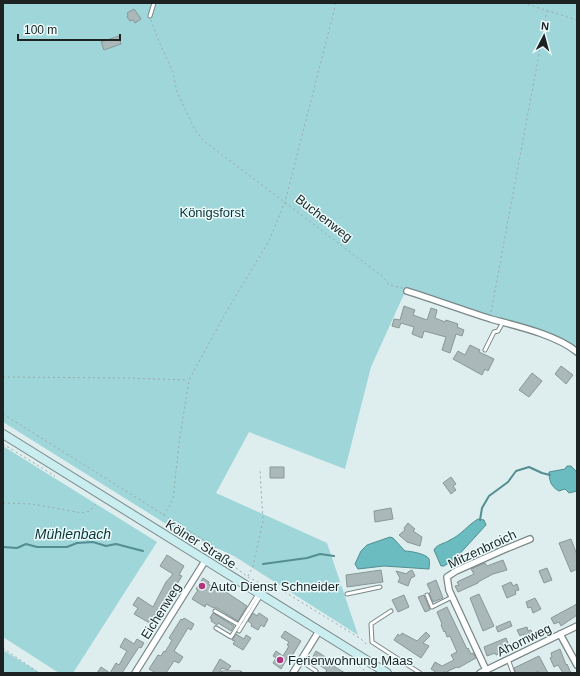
<svg xmlns="http://www.w3.org/2000/svg" width="580" height="676" font-family="Helvetica,sans-serif">
  <rect width="100%" height="100%" fill="#deedee"/>
  <path fill="#9fd6d9" d="M3,3H577V350L571,346L404,294L371,367L345,469L249,432L216,493L327,543L358,635L234,556L171,527L3,422Z
    M3,446L157,542L73,673H59L3,637Z
    M3,650L40,673H4Z"/>
  <path fill="#6abcc1" stroke="#538e91" d="M567,466H571L577,472V491L569,493L565,489L559,491C551,487 549,480 549,472L565,469Z
    M478,519L484,520L486,525L455,559L444,566H441L434,550C437,544 444,544 450,540C461,535 468,525 478,519Z
    M390,537L393,538L405,551C410,551 427,554 429,559C430,562 429,566 429,569L384,566L358,569L355,564L361,551L367,545Z"/>
  <g fill="none" stroke-linecap="round" stroke-linejoin="round">
    <path stroke="#538e91" stroke-width="2" d="M480,520L482,508L489,496L508,482L516,471L529,467L542,473L550,475
      M3,547L17,548L26,544L37,547H67L77,543L93,542L106,546L116,544L143,551
      M263,564L307,558L320,554L334,556"/>
  </g>
  <path fill="#aab8b9" stroke="#899797" d="M134,9L141,19L135,23L133,20L130,21L127,17L128,15L127,13Z
    M119,36L121,44L104,50L101,42Z
    M404,306L415,310L413,315L427,320L431,308L437,310L435,318L445,322L446,320L458,324L457,327L464,330L462,336L456,334L450,353L442,350L446,337L424,331L422,338L412,334L414,327L401,323L399,328L392,326L394,319L400,320Z
    M470,345L480,350L479,352L494,359L488,371L485,369L482,375L453,359L458,351L465,355Z
    M561,366L573,375L566,384L555,374Z
    M532,373L542,381L529,397L519,390Z
    M270,467H284V478H270Z
    M451,477L456,484L453,486L456,490L451,494L443,483Z
    M391,508L393,519L375,522L374,511Z
    M408,523L415,529L413,531L422,537L420,546L407,542L399,535L405,530L404,528Z
    M571,539L577,555V569L571,572L559,543Z
    M167,555L184,566L179,575L182,576L177,584V588L168,602L167,607L164,611L155,615L160,618L155,626L134,614L138,608L133,605L138,597L153,607L166,582L173,574L160,566Z
    M503,560L507,570L493,574L478,582V583L458,592L455,586L459,585L457,582L474,574L471,569L485,563L487,566Z
    M547,568L552,580L544,583L539,571Z
    M381,570L383,582L347,587L346,575Z
    M412,570L415,576L411,578L408,586L398,582L400,578L396,571L407,574L408,572Z
    M203,578L209,582L208,584L218,590L220,588L247,606L238,621L217,608H214L206,604L205,607L192,599L198,590L196,589Z
    M436,580L443,598L433,602L429,593L431,592L427,584Z
    M511,582L513,586L517,584L519,590L515,591L516,594L507,598L502,586Z
    M479,594L494,626L483,631L470,598Z
    M404,595L409,607L398,612L392,600Z
    M424,595L430,610L425,612L418,597Z
    M535,598L541,609L533,613L531,607L528,608L526,602Z
    M577,604V615L561,626L559,622L554,624L551,618Z
    M447,607L467,649L468,648L471,654L473,653L476,658L458,668L457,667L448,671V672L437,673L431,669L435,662L442,666L454,660L451,655L457,652L450,636L447,637L445,631L444,632L441,625L442,624L437,612Z
    M213,613L234,626L231,631L218,623L217,625L211,621L212,619L210,618Z
    M253,613L257,616L259,613L268,619L264,627L261,625L258,630L251,626L252,624L248,621Z
    M184,618L194,624L191,630L188,628L174,651L183,657L179,663L174,661L166,673H156L149,669L158,655L161,656L164,651L165,652L171,642L172,640L169,638L181,619L182,620Z
    M510,621L512,626L498,632L496,627Z
    M527,627L528,631L531,630L534,638L526,641L523,634L520,636L517,630Z
    M285,631L301,641L290,659L288,657L281,669L273,663L276,658L273,656L276,651L283,656L289,646L287,645L289,642L281,637Z
    M426,632L430,636L423,643L429,646L421,658L394,640L398,634L400,636L402,633L417,641Z
    M236,634L244,639L246,635L251,638L243,650L233,644L235,641L232,640Z
    M125,638L134,644L137,639L144,643L141,648L139,647L122,673H97L101,667L110,673L116,663L119,665L127,651L120,647Z
    M506,638L509,646L502,650L503,652L496,655L495,653L487,656L484,647Z
    M560,649L566,665L567,664L571,673H563L558,665L554,667L550,658L552,657L551,653Z
    M316,651L327,658L325,661L345,673H325L327,670L311,660Z
    M539,656L548,673H539L538,671L534,673H516L514,668Z
    M220,659L231,666L228,670L222,668L219,673H212Z"/>
  <g fill="none" stroke-linecap="round" stroke-linejoin="round">
    <defs>
      <path id="lane" d="M150,16L154,3
        M485,350L494,332L498,331L503,322
        M347,594L380,587
        M427,595L432,607L452,597
        M215,611L239,625
        M391,611L371,624L372,642L420,673
        M216,628L231,637L258,594
        M239,631L261,595
        M508,659L513,673
        M301,661L316,671
        M223,673H240"/>
      <path id="street" d="M407,291C435,300 463,310 491,319C517,326 557,335 577,352
        M560,634L577,665
        M486,670L449,590L447,577L456,571L503,550L530,539
        M135,673L205,561
        M293,673L319,631
        M480,673L577,626"/>
      <path id="secondary" d="M3,434L387,673"/>
    </defs>
    <use href="#lane" stroke="#7a8889" stroke-width="5"/>
    <use href="#street" stroke="#7a8889" stroke-width="8"/>
    <use href="#secondary" stroke="#7a8889" stroke-width="10"/>
    <path stroke="#9da9aa" stroke-width="1" stroke-dasharray="2 3" stroke-linecap="butt" d="M523,3L577,20
      M151,20L160,44L173,72L177,92L195,130L204,141L383,277L389,285L402,288
      M491,312L547,11
      M3,377L127,378L188,380
      M3,414L215,547L228,562L248,577L261,584L280,589L361,639L366,644H368
      M3,444L55,476
      M3,503L32,504L82,513L90,511L97,502
      M163,515L169,507L173,499L179,443L189,380L225,314L269,241L285,202L336,3
      M248,576L253,566L263,521L260,471
      M3,648L39,673
      M355,663L368,673"/>
    <use href="#lane" stroke="#fff" stroke-width="3"/>
    <use href="#street" stroke="#fff" stroke-width="5.5"/>
    <use href="#secondary" stroke="#caeef0" stroke-width="8"/>
  </g>
  <g fill="#b5337c" stroke="#ebfbfb" stroke-width="1.5">
    <circle cx="202" cy="586" r="4"/>
    <circle cx="280" cy="660" r="4"/>
  </g>
  <g text-anchor="middle" dominant-baseline="central" stroke-width="3" stroke-linejoin="round" paint-order="stroke">
    <g font-size="13" fill="#083134" stroke="#ebfbfb">
      <text x="212" y="212">Königsforst</text>
    </g>
    <g font-size="13" fill="#1d2222" stroke="#ebfbfb">
      <text transform="translate(324 218) rotate(38)">Buchenweg</text>
      <text transform="translate(201 544) rotate(32)">Kölner Straße</text>
      <text transform="translate(482 549) rotate(-25)">Mitzenbroich</text>
      <text transform="translate(161 611) rotate(-58)">Eichenweg</text>
      <text transform="translate(524 640) rotate(-26)">Ahornweg</text>
    </g>
    <g font-size="13" fill="#1d2222" stroke="#ebfbfb" text-anchor="start">
      <text x="210" y="586">Auto Dienst Schneider</text>
      <text x="288" y="660">Ferienwohnung Maas</text>
    </g>
    <g font-size="14" font-style="italic" fill="#0a3336" stroke="#ebfbfb">
      <text x="73" y="534">Mühlenbach</text>
    </g>
  </g>
  <rect width="580" height="676" fill="none" stroke="#1d2222" stroke-width="8"/>
  <g transform="translate(544 36) rotate(6)" stroke="#ebfbfb" stroke-width="3" paint-order="stroke">
  <path d="M0-3L7 15L0 10L-7 15Z" fill="#1d2222"/>
  <text y="-6" font-size="11" font-weight="bold" text-anchor="middle" fill="#1d2222">N</text>
  </g>
  <path d="M18 34v6h102v-6" fill="none" stroke="#1d2222" stroke-width="2"/>
  <text x="24" y="34" font-size="12" fill="#1d2222" stroke="#ebfbfb" stroke-width="3" paint-order="stroke">100 m</text>
</svg>
